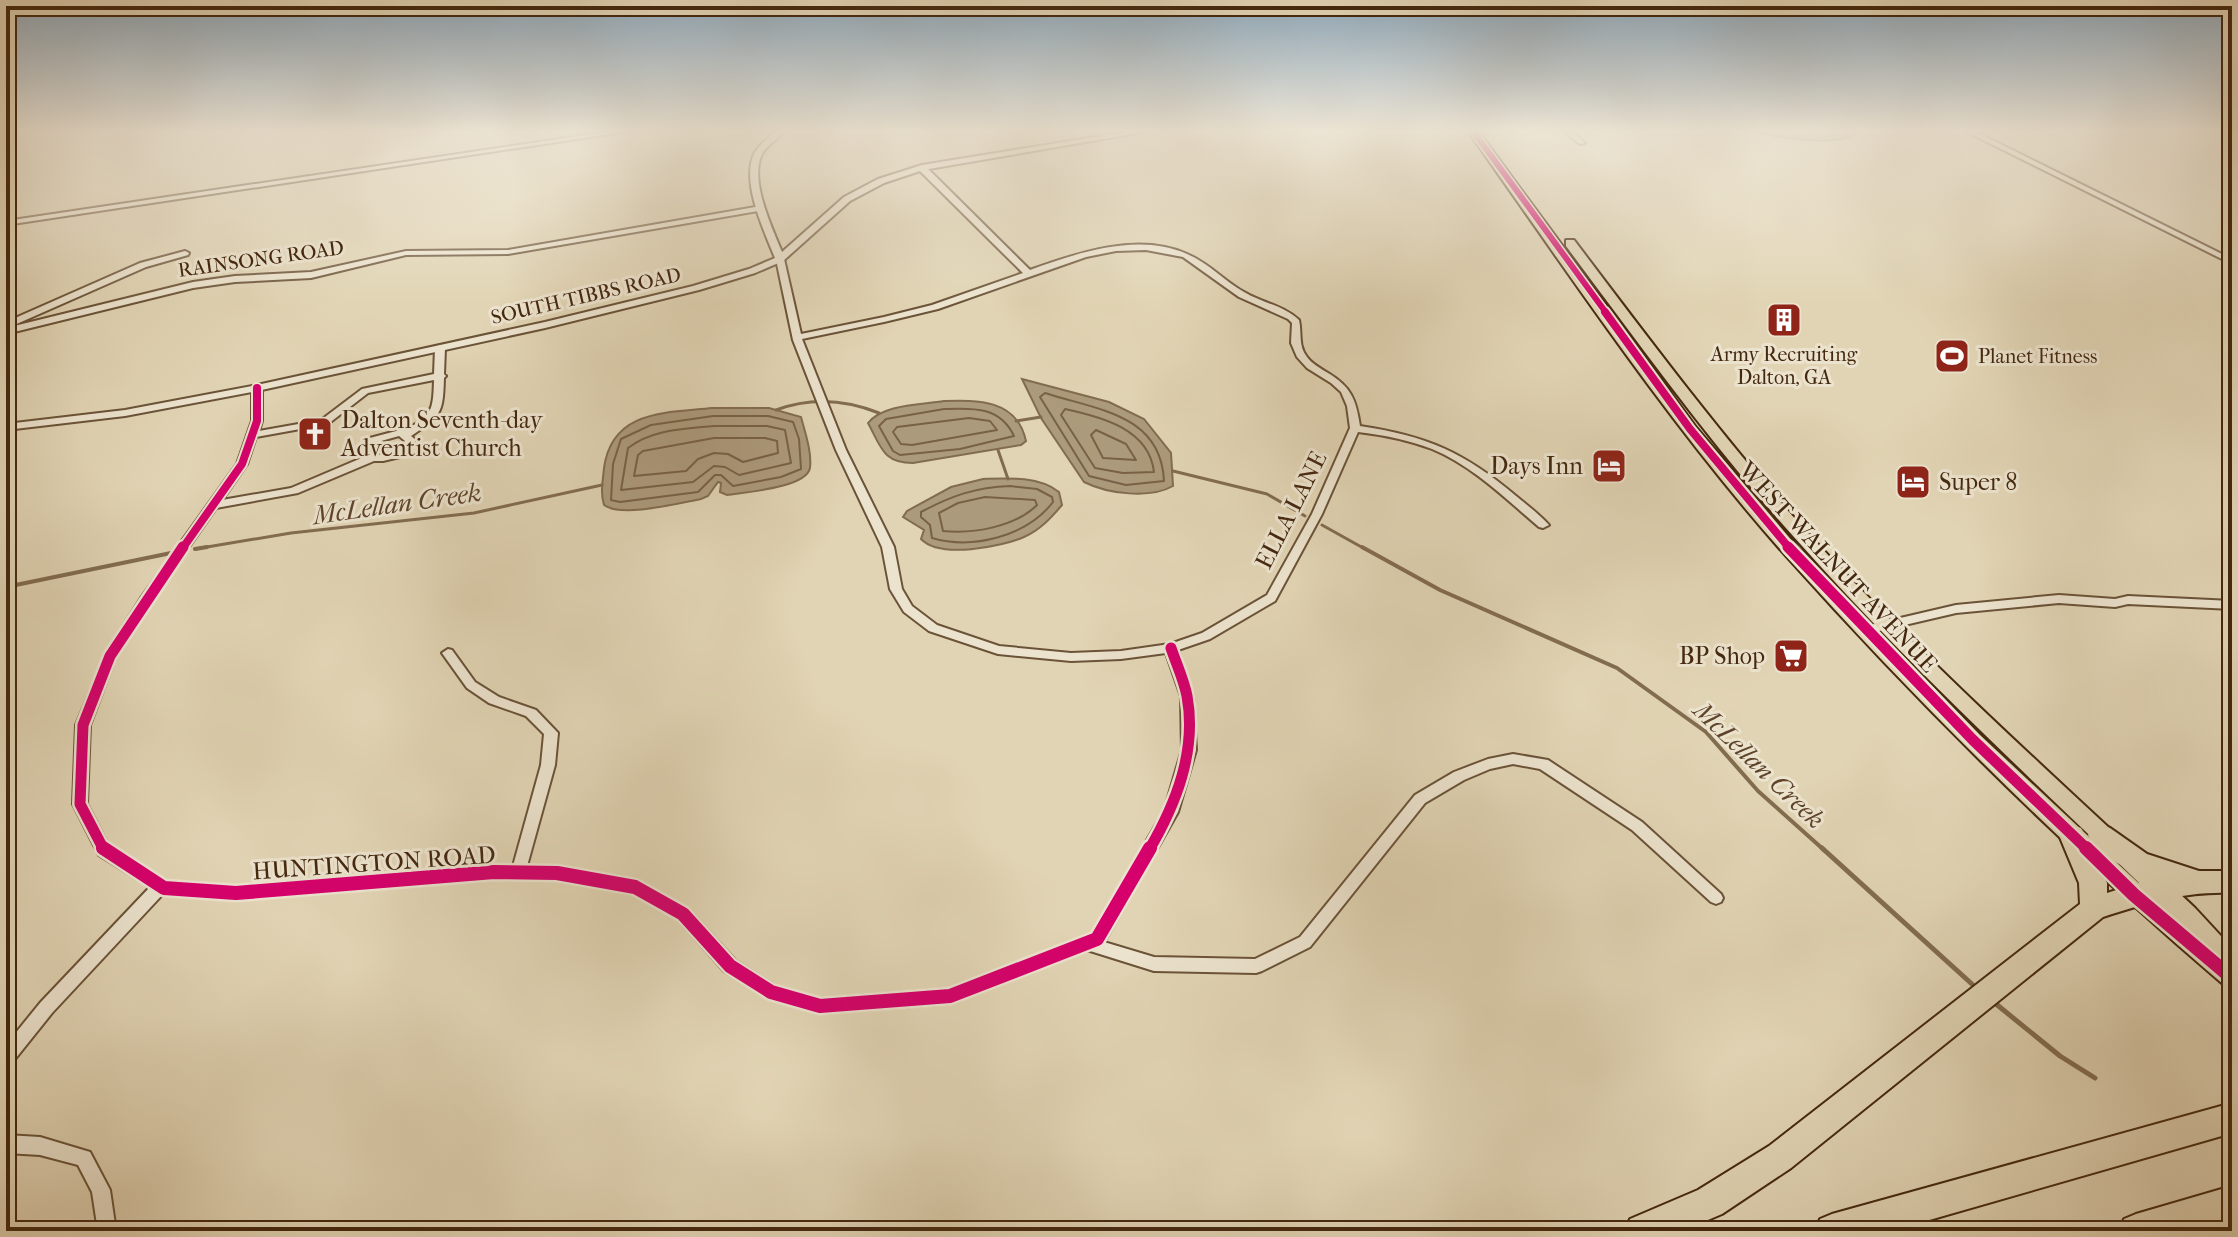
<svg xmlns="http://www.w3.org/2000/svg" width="2238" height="1237" font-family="'IM FELL French Canon',serif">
  <rect width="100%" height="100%" fill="#e1d4b4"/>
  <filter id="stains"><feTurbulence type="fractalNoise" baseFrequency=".0025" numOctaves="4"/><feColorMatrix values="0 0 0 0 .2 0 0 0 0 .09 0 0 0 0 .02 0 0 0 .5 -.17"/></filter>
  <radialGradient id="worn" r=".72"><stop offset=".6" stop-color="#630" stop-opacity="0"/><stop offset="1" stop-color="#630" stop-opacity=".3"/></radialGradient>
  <path fill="#ac9a7c" stroke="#826c50" stroke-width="2" d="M1758,131H1860C1843,147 1779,140 1758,131Z
    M1022,379L1109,402L1144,419L1171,453L1173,486C1150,499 1108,494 1084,482L1041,418Z
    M944,401C977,400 1017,399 1026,441L1021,445L913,463C883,463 881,447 868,423C883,404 921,405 944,401Z
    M712,408H769L801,417C805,432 812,452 810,468C806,488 745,492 727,495L720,492L721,483L718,482L708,496L701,499C679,503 621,518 604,505C600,492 603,481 604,468C612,410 665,413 712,408Z
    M983,479C1008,478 1039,476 1059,492L1062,505C1051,518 1040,530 1024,537C1001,547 940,559 921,539L924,530L903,517L907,511L951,487Z"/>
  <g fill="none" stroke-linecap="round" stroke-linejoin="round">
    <path stroke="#786146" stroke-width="2" d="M1045,393C1097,410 1161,414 1164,481L1126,485L1089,476L1040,397Z
      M944,409C973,408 1000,406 1014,436L960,449L900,455L893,451L879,426L886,419Z
      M1065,409C1102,417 1149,429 1154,472L1123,473L1095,468L1061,415Z
      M713,416H768L793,422L799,439L801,469L781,477L733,486L721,475H715L698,492L620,502L611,500L613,464L621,439L651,425Z
      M969,418L990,421L997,430L912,445L901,444L893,432L897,427Z
      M714,426H767L785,430L791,463L739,475L725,467L714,466L693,482L621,490L628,448C653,429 684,429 714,426Z
      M1096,430L1126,444L1136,460L1103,458L1091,435Z
      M714,438H765L777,441L778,453L743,462L728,454L714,453L698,459L686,471L634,476L638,455L643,451Z
      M1010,486L1037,489L1052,497L1053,502C1027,536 973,550 932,538L930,525L921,517V512C951,496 976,487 1010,486Z
      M985,497L1035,500L1037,505C1015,527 973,534 943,531L939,513L958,503Z"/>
    <path stroke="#826c50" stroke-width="3" d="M776,410C811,397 844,399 879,413
      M1016,421L1041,417
      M998,450L1008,479
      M1173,471L1267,494L1305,516
      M1322,525L1365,549
      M195,549L291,533L474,513L602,485"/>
    <path stroke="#826c50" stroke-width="4" d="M1362,547L1440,590L1617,668L1706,732L1758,791L1824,850
      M195,549L207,547
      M6,587L171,553"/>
    <path stroke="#826c50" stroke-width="5" d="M1822,848L1973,985
      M1996,1004L2060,1056L2095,1078"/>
    <defs>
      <path id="minor" d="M612,131H630L6,225V221Z
        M1563,131H1571L1585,143L1580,144Z
        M1965,131H1974L2232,259V264Z
        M2227,131H2232V134Z
        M919,166H925L1030,270C1077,253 1138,232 1187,254C1209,263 1224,281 1244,292C1262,303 1283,305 1299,320C1302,333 1298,346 1307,357C1312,364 1320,368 1328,373C1351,387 1356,399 1360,426C1427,436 1464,452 1516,496C1527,505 1539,514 1549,525L1543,528L1539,527C1506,499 1473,466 1432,449C1408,440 1384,435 1358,432L1322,514L1275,601L1210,639L1178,650L1193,696L1196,750L1178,812L1104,942L1154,957L1255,959L1300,937L1415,795L1454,772L1488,759L1513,754L1548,760L1642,822L1721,894L1723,898L1721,902L1716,904L1711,902L1632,830L1540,769L1513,764L1490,769L1464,780L1425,803L1310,947L1262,971L1256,973L1154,971L1087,950L950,1003L820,1013L771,999L724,971L678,919L632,893L557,879L494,878L236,899L163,894L52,1013L12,1063L6,1066V1045L40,1003L150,887L99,855L73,804L76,725L106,653L141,598L237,464L252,421V388L257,385L262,388V421L259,431L321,420L362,389L434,374L435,348L440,345L445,348L444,374L446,376L444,378C443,414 441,416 411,436L416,440L411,448L400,457L383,461H374L298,493L216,508L149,604L116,656L90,725L87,804L109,847L167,882L236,887L494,866H513L541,765L544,734L526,716L489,703L467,688L442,653L448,649L452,650L475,682L499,697L536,710L558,733L555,765L527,866L557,867L640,883L688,909L736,961L775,986L820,999L950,989L1092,934L1164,811L1182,750L1181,696L1166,653L1121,659L1071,661L998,654L929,631L904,612L890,589L882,547L836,450L793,340L776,259L777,257L784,259L801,334L884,317L932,305L1023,273L919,170ZM1146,250L1183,257L1239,297L1288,319L1292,323L1291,343L1297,357L1307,368L1331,383L1341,392L1347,406L1350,428L1312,514L1267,595L1202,633L1170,644L1121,651L1071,653L999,646L937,625L912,606L902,589L894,547L846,450L802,339L884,322L938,309L1086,257L1116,251ZM434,380C433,413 432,413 405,431L400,430L366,439L358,453L364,457L291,488L222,500L247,464L256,437L328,424L368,393ZM399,436L405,441C396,453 383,459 369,452L374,443Z
        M761,206H764V210L508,254L406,255L311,278L235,282L193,288L6,334V328L193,282L235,276L311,272L406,251L508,250Z
        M185,251L189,253L188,255L146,267L12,326H6V322L140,263Z
        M2059,595L2115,599L2128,596L2232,601V609L2128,604L2115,607L2059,603L1956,613L1866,634L1860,630L1866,626L1956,605Z
        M6,1135L40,1137L90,1152L110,1190L116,1231H98L92,1192L78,1165L40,1155L6,1153Z"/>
      <path id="tertiary" d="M776,131H784C778,139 767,145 762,154C749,180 772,228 782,252L844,197L878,179L922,165L1131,131H1150L923,170L884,183L850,201L783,261L755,273L699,290L545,328L257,391L125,416L6,430V424L125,410L257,385L545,322L693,286L749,269L775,258C764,231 741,182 754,154C758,145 769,138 776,131Z"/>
      <path id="primary" d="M1468,131H1478L1695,426L1799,549L1980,735L2161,904C2036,783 1908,666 1793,536C1711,444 1639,344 1566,246V240H1574C1649,339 1722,437 1804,529C1926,663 2063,784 2195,908L2232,948V988L2224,985C2071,854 1922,708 1787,557C1671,427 1569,274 1468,131Z"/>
      <path id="motorway" d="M2072,825L2081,828L2085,835L2107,883V893L2154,878C2131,872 2099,857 2088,835L2092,828L2101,825L2110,828L2147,854L2199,871H2232V893C2186,891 2146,903 2103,917L1791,1168L1722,1214L1682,1231H1625L1630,1219L1698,1190L1769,1146L2080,904L2079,883L2059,835L2063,828Z
        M2232,1103V1133L1891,1231H1815L1820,1219L1832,1214Z
        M2232,1186V1220L2194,1231H2119L2124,1219L2136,1214Z"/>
    </defs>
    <use href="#minor" stroke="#6b5338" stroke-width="4"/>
    <use href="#tertiary" stroke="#6b5338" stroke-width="4"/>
    <use href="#primary" stroke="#44280f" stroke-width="4"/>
    <use href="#motorway" stroke="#44280f" stroke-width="4"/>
    <use href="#minor" fill="#ece3ce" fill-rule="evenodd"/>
    <use href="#tertiary" fill="#ece3ce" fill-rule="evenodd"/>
    <use href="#primary" fill="#e1d4b4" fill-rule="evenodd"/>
    <use href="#motorway" fill="#e1d4b4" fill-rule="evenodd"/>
    <defs>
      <path id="cycleway-far3" d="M1473,131L1607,314"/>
      <path id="cycleway-far2" d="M1605,312L1690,429L1790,549
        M182,549L242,464L257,421V388"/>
      <path id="cycleway-far1" d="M1788,547L1973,740L2088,850
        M104,850L80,804L83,725L110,656L183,547
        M1149,850C1176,804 1197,751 1187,696C1184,680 1176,663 1171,648"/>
      <path id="cycleway" d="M103,848L164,888L236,893L494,872L557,873L635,887L683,914L730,966L771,992L820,1006L950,996L1097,939L1150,848
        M2086,848L2134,895L2232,978"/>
    </defs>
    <use href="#cycleway-far3" stroke="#ece3ce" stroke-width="9"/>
    <use href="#cycleway-far2" stroke="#ece3ce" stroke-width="12"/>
    <use href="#cycleway-far1" stroke="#ece3ce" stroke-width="16"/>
    <use href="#cycleway" stroke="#ece3ce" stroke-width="19"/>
    <use href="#cycleway-far3" stroke="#d6006c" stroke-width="6"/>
    <use href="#cycleway-far2" stroke="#d6006c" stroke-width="8"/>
    <use href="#cycleway-far1" stroke="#d6006c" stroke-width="11"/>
    <use href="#cycleway" stroke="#d6006c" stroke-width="14"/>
  </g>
  <linearGradient id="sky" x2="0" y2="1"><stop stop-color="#90aabd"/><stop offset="0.43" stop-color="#f2ecdd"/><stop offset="1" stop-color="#f2ecdd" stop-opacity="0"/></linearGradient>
  <rect width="2238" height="304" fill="url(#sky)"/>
  <defs>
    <symbol id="building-square" viewBox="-11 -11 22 22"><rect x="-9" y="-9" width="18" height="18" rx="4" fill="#8f2418" stroke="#ece3ce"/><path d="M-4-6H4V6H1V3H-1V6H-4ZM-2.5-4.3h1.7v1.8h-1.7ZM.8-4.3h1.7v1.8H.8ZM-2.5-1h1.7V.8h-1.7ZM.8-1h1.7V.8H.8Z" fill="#fff"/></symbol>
    <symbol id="stadium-square" viewBox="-11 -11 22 22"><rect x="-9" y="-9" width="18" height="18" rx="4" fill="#8f2418" stroke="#ece3ce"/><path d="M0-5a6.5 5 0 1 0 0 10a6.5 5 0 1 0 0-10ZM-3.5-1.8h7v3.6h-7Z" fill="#fff"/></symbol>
    <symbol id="church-square" viewBox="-11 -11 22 22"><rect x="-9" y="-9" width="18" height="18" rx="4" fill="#8f2418" stroke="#ece3ce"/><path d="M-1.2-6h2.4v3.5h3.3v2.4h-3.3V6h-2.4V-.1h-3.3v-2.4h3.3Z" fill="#fff"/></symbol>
    <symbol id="hotel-square" viewBox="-11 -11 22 22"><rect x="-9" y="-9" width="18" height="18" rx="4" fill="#8f2418" stroke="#ece3ce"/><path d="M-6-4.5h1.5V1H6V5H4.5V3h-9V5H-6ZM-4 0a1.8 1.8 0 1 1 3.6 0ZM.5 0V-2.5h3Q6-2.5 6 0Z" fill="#fff"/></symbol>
    <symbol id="supermarket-square" viewBox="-11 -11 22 22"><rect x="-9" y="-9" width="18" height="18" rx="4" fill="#8f2418" stroke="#ece3ce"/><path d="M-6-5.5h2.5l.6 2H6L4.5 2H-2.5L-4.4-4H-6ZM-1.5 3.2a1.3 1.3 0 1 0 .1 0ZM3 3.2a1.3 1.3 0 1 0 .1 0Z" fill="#fff"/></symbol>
  </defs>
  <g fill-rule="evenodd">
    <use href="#building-square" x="1764" y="300" width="40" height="40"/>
    <use href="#stadium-square" x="1932" y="336" width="40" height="40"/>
    <use href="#church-square" x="295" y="414" width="40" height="40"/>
    <use href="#hotel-square" x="1589" y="446" width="40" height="40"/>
    <use href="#hotel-square" x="1893" y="462" width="40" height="40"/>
    <use href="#supermarket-square" x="1771" y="636" width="40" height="40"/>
  </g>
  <g text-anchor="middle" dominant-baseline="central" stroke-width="6" stroke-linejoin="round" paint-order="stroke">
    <g font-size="20" fill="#44280f" stroke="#ece3ce">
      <text transform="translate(261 259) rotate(-8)">RAINSONG ROAD</text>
      <text transform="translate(586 296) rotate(-13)">SOUTH TIBBS ROAD</text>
    </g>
    <g font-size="20" fill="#44280f" stroke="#ece3ce">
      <text x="1784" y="354">Army Recruiting<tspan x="1784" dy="23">Dalton, GA</tspan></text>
      <text x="1978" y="356" text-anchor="start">Planet Fitness</text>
    </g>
    <g font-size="24" fill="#44280f" stroke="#ece3ce" text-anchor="start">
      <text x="341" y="420">Dalton Seventh-day<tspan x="341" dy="28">Adventist Church</tspan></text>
      <text x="1583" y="466" text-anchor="end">Days Inn</text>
      <text x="1939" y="482">Super 8</text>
      <text x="1765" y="656" text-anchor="end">BP Shop</text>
    </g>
    <g font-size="24" fill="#44280f" stroke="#ece3ce">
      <text transform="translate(1291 510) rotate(-63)">ELLA LANE</text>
      <text transform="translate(1838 567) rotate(47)">WEST WALNUT AVENUE</text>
      <text transform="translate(374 863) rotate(-4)">HUNTINGTON ROAD</text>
    </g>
    <g font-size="26" font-style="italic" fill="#5e442a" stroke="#ece3ce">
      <text transform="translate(397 504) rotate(-8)">McLellan Creek</text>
      <text transform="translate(1759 765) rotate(44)">McLellan Creek</text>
    </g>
  </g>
  <rect width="2238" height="1237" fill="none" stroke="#e1d4b4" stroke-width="32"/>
  <rect x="8" y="8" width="2222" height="1221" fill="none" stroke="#44280f" stroke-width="4"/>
  <rect x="16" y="16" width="2206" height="1205" fill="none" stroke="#44280f" stroke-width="2"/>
  <rect width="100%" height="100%" filter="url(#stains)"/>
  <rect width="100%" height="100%" fill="url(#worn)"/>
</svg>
